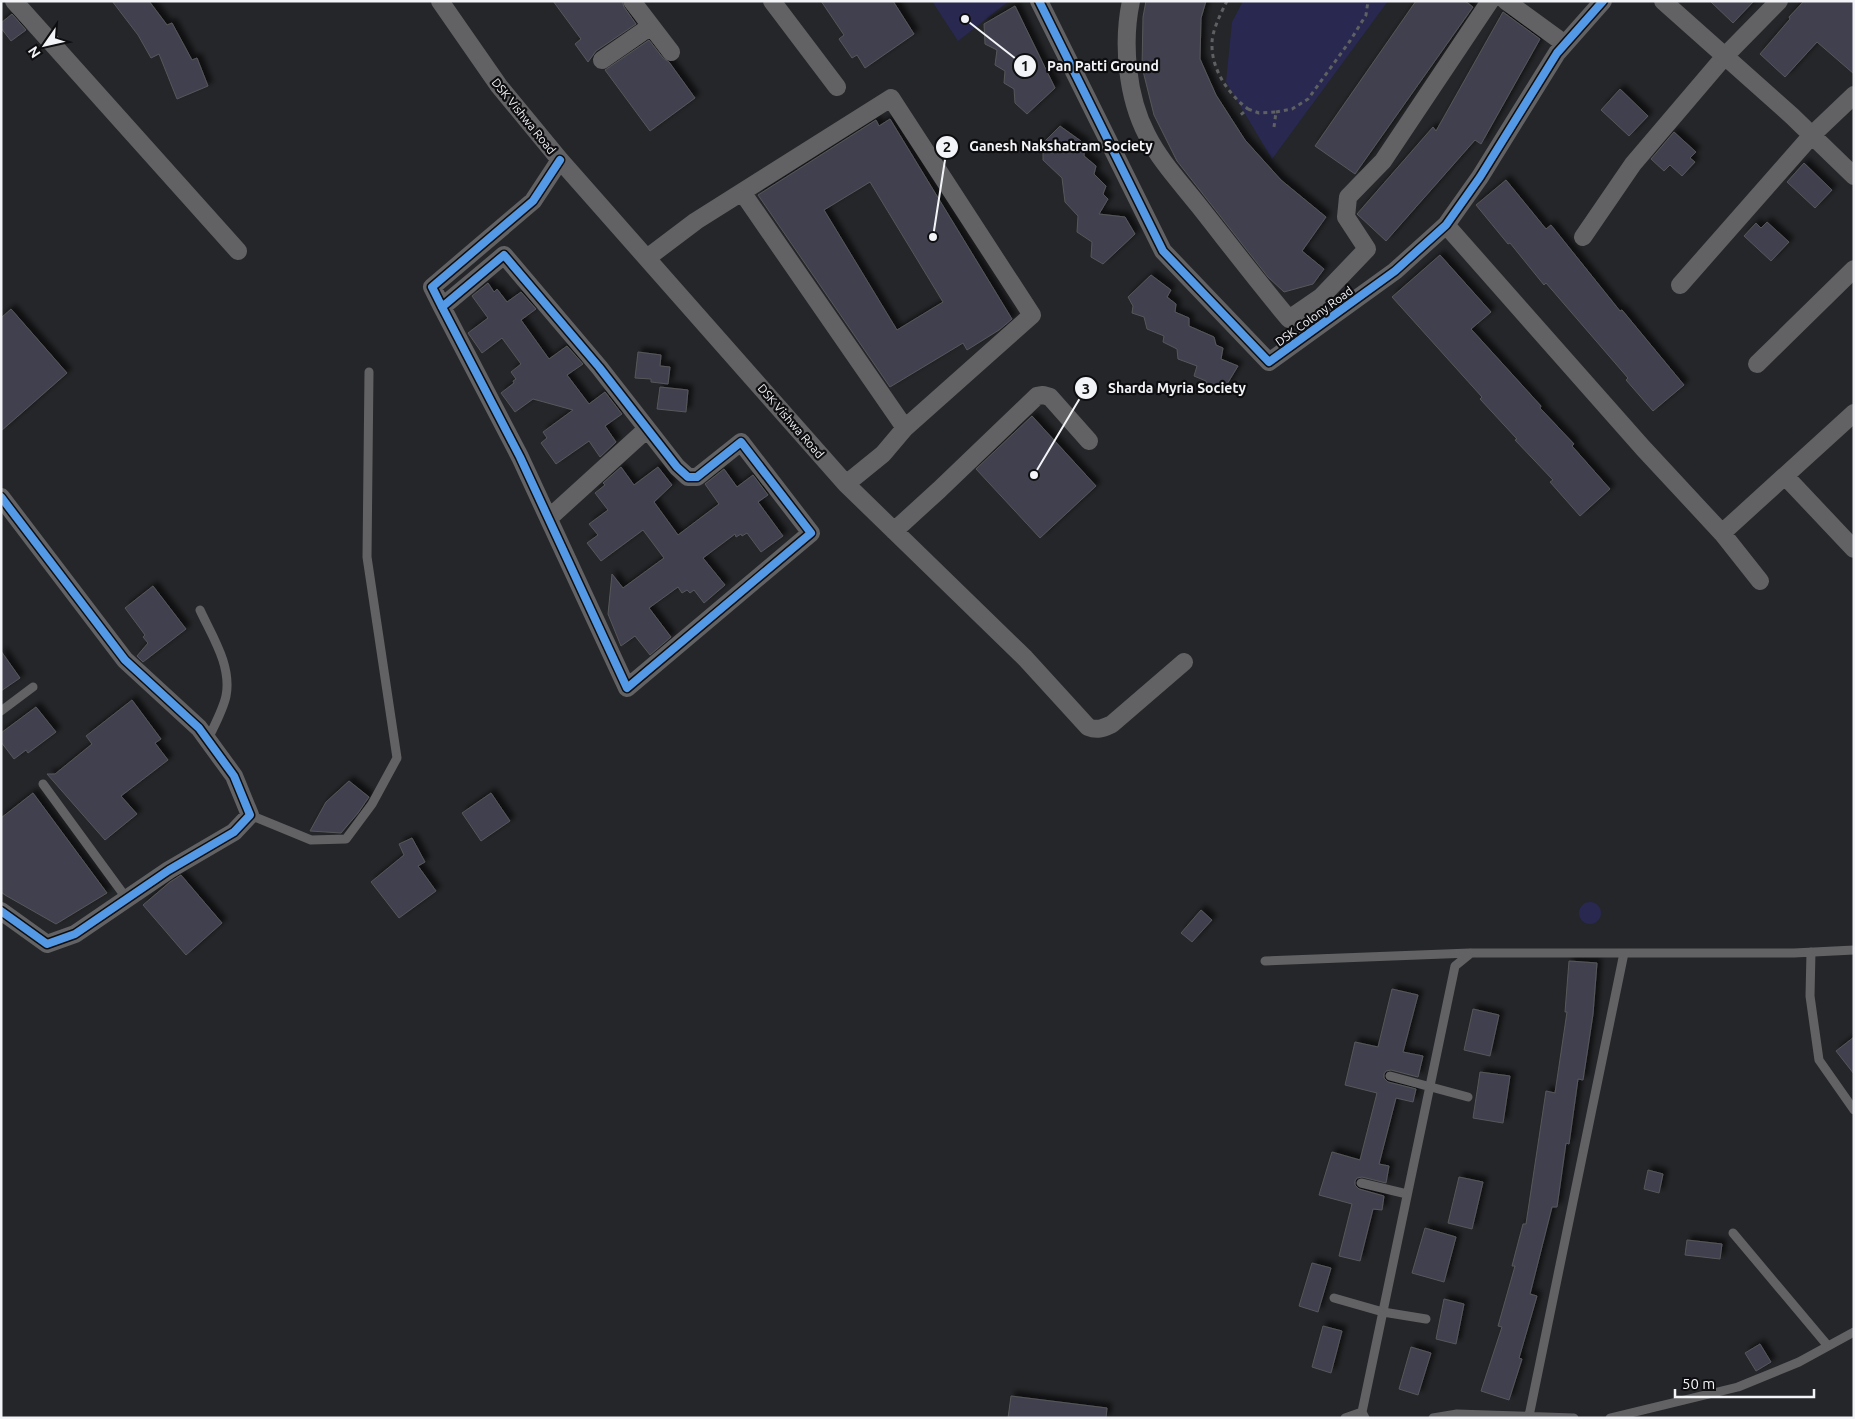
<svg xmlns="http://www.w3.org/2000/svg" width="1855" height="1419" font-family="Ubuntu,sans-serif">
  <defs>
    <filter id="shadow"><feDropShadow dx="4.5" dy="-4.5" stdDeviation="2.5" flood-color="#0009"/></filter>
  </defs>
  <rect width="100%" height="100%" fill="#252629"/>
  <path fill="#292851" d="M932,1H1009L958,41Z
    M1243,1H1388L1272,159L1226,82L1232,22Z
    M1579 913a11 11 0 1 1 22 0a11 11 0 1 1-22 0Z"/>
  <path fill="#414050" stroke="#56575a" fill-rule="evenodd" filter="url(#shadow)" d="M112,1H149L167,25L172,23L192,60L197,58L208,86L177,99L159,54L151,58L138,35Z
    M553,1H622L624,7L636,24L596,51L588,62L575,44L581,39Z
    M821,1H893L914,34L865,68L857,55L852,58L839,39L844,35Z
    M1146,1H1206L1201,18L1200,59L1216,95L1245,140L1281,180L1326,217L1302,251L1324,269L1313,284L1284,292L1268,277L1177,161L1154,115L1142,67L1143,17Z
    M1416,1H1465L1473,7L1355,174L1315,146Z
    M1710,1H1754L1733,23Z
    M1804,1H1854V74L1817,42L1785,77L1760,54L1790,19L1789,17Z
    M1015,6L1055,88L1027,114L1015,103L1014,89L1004,83L1005,71L995,65L997,50L985,44L984,24Z
    M1503,12L1540,39L1481,144L1475,140L1386,241L1357,214L1433,127L1436,131Z
    M12,14L26,30L11,41L1,28V23Z
    M649,40L663,58L669,62L695,98L650,131L605,70Z
    M1620,89L1648,116L1629,136L1601,110Z
    M890,119L1012,319L999,330L967,350L963,343L890,387L758,195L876,120L879,126ZM870,182L943,302L897,330L824,210Z
    M1060,126L1085,144L1084,156L1096,166L1094,174L1106,186L1103,194L1108,199L1099,214L1125,217L1135,234L1103,264L1091,257L1092,242L1077,232L1078,216L1065,202L1062,178L1043,160V143Z
    M1674,132L1696,152L1690,158L1695,162L1682,176L1670,165L1664,171L1651,159Z
    M1804,163L1832,190L1815,208L1787,182Z
    M1506,180L1546,229L1551,225L1620,311L1622,310L1684,385L1653,411L1626,380L1628,378L1546,283L1544,285L1510,243L1508,244L1476,205Z
    M1767,222L1789,242L1771,261L1744,236L1756,223L1761,228Z
    M1440,255L1491,312L1471,329L1541,406L1540,408L1574,444L1572,446L1610,489L1580,516L1550,482L1553,480L1515,440L1517,439L1480,399L1482,397L1392,297Z
    M1151,275L1171,290L1167,297L1176,304L1175,312L1189,318V326L1214,337L1216,345L1223,348L1221,359L1238,366L1221,394L1208,390L1206,381L1194,376L1197,366L1178,359L1177,349L1163,342L1164,336L1147,329L1144,317L1132,313L1133,306L1128,297Z
    M488,283L494,292L497,289L507,302L521,292L536,309L521,320L549,359L567,346L583,364L567,375L589,404L605,392L622,414L605,426L616,442L600,457L589,441L556,464L541,443L547,438L543,432L573,410L533,399L515,412L501,393L514,383L513,381L516,379L511,372L521,364L502,338L482,353L468,333L488,318L472,296Z
    M11,309L67,373L1,431V318Z
    M638,352L661,355L660,366L670,367L668,384L651,382V379L635,378Z
    M660,387L688,390L686,412L657,409Z
    M1032,416L1096,486L1040,538L976,469Z
    M621,467L634,485L658,467L672,485L654,502L678,535L719,504L705,484L724,469L737,487L753,475L768,495L758,502L783,536L761,552L747,533L742,536L741,534L736,537L735,534L703,558L725,585L704,603L694,590L690,593L687,590L682,593L678,587L649,608L671,637L650,655L635,636L621,646L608,614L612,574L623,588L664,558L643,530L601,561L587,543L598,535L589,524L608,510L595,493L605,485L603,483Z
    M153,586L186,629L143,662L137,656L148,643L143,637L145,635L125,608Z
    M1,651L20,678L1,691Z
    M132,700L161,739L155,743L168,760L121,796L137,814L105,840L47,774H55L92,744L86,736Z
    M36,707L56,732L28,753L26,750L14,759L1,742V733Z
    M349,781L369,797L358,813L341,833L310,831L326,802Z
    M33,793L107,893L56,924L5,895L1,892V818Z
    M491,793L510,821L481,841L462,813Z
    M412,838L425,862L418,866L436,891L399,918L371,882L404,855L399,844Z
    M181,875L222,923L186,955L143,905L170,882Z
    M1201,910L1212,920L1192,942L1181,933Z
    M1569,961L1597,963L1593,1014L1583,1080L1578,1079L1569,1144L1566,1143L1557,1207H1552L1530,1294L1537,1296L1519,1358L1522,1359L1509,1400L1481,1391L1502,1327L1498,1326L1515,1266H1512L1523,1224H1526L1546,1091L1555,1093L1567,1012H1565Z
    M1392,989L1418,995L1403,1052L1423,1056L1418,1077L1391,1070L1386,1071L1384,1074V1078L1388,1082L1416,1089L1413,1102L1396,1098L1379,1164L1389,1166L1386,1183L1362,1177L1357,1178L1355,1181V1185L1359,1189L1384,1196L1382,1210L1373,1209L1360,1261L1339,1256L1352,1204L1319,1195L1332,1152L1360,1160L1377,1093L1345,1085L1355,1042L1378,1047Z
    M1473,1009L1499,1015L1490,1056L1464,1050Z
    M1854,1037V1074L1836,1051Z
    M1480,1072L1510,1076L1503,1123L1473,1118Z
    M1648,1170L1663,1174L1659,1193L1644,1189Z
    M1459,1177L1483,1182L1472,1229L1448,1223Z
    M1425,1228L1456,1237L1444,1282L1412,1273Z
    M1687,1240L1722,1244L1720,1259L1685,1255Z
    M1312,1263L1331,1268L1318,1312L1299,1306Z
    M1444,1299L1464,1304L1456,1344L1436,1339Z
    M1323,1326L1342,1331L1331,1373L1312,1367Z
    M1760,1344L1771,1362L1756,1371L1745,1353Z
    M1411,1347L1431,1353L1418,1395L1399,1389Z
    M1011,1396L1107,1408L1106,1418H1008Z"/>
  <g fill="none" stroke-linecap="round" stroke-linejoin="round">
    <path stroke="#5f6061" stroke-width="3" stroke-dasharray="4 4" stroke-linecap="butt" d="M1227,1C1221,13 1211,32 1212,46C1212,70 1229,95 1248,109L1238,117
      M1248,109L1259,113L1276,112L1274,127
      M1276,112L1292,109L1308,99L1350,41L1366,15L1368,1"/>
    <path stroke="#626264" stroke-width="9" d="M200,610C212,636 232,666 226,696C223,710 214,726 208,739
      M1,711L33,687
      M43,784L127,899
      M250,815L311,840L346,839L372,804L397,758L367,557L369,372
      M1811,952L1810,996L1819,1060L1854,1110
      M1265,961L1470,953
      M1390,1076L1468,1097
      M1361,1183L1407,1194
      M1733,1233L1828,1346
      M1334,1298L1383,1312L1426,1319
      M1529,1416L1624,953
      M1345,1418L1362,1412
      M1365,1418L1362,1412L1455,966L1471,953H1794L1854,950
      M1433,1418L1457,1414L1574,1418
      M1610,1418L1738,1387L1799,1362L1854,1332"/>
    <path stroke="#626264" stroke-width="18" d="M14,1L238,251
      M440,1L499,86L560,160L846,484L1025,658L1088,727C1098,731 1103,728 1112,724L1184,662
      M632,1L671,52
      M772,1L837,87
      M1039,1L1163,251L1269,362L1395,271L1446,225L1480,177L1557,53L1603,1
      M1131,1C1122,43 1127,97 1147,135C1160,161 1181,183 1199,206C1229,244 1258,282 1289,319L1321,297L1367,249L1346,217L1348,197L1383,161L1490,1
      M1506,1L1565,44
      M1663,1L1792,116L1854,176
      M602,60L651,26
      M742,192L905,428
      M1446,225L1643,448L1722,533L1760,581
      M1583,237L1633,164L1725,56L1779,1
      M647,258L696,221L891,98L1032,315L905,428L883,454L846,484
      M1680,285L1812,135L1854,95
      M442,307L504,255L599,367L677,467L688,477H697L741,442L811,533L627,688L520,457L442,307L432,287L533,201L560,160
      M1757,364L1854,269
      M1785,476L1854,549
      M1,497L125,660L199,728L234,776L250,815L234,832L169,870L75,934L47,944L1,911
      M549,518L647,429
      M894,531L939,490L1037,396L1043,395L1050,397L1089,441
      M1722,533L1854,413"/>
    <defs>
      <path id="cycleway" d="M1039,1L1163,251L1269,362L1395,271L1446,225L1480,177L1557,53L1603,1
        M442,307L504,255L599,367L677,467L688,477H697L741,442L811,533L627,688L520,457L442,307L432,287L533,201L560,160
        M1,497L125,660L199,728L234,776L250,815L234,832L169,870L75,934L47,944L1,911"/>
    </defs>
    <use href="#cycleway" stroke="#0e0e10" stroke-width="11"/>
    <use href="#cycleway" stroke="#5399e6" stroke-width="8"/>
  </g>
  <g text-anchor="middle" dominant-baseline="central" stroke-width="4.5" stroke-linejoin="round" paint-order="stroke">
    <g font-size="12" fill="#f3f4f8" stroke="#0e0e10">
      <text transform="translate(524 116) rotate(51)">DSK Vishwa Road</text>
      <text transform="translate(1314 316) rotate(-36)">DSK Colony Road</text>
      <text transform="translate(791 421) rotate(49)">DSK Vishwa Road</text>
    </g>
  </g>
  <path fill="none" stroke="#f3f4f8" stroke-width="2" d="M965 19L1025 66M933 237L947 147M1034 475L1086 388"/>
  <g fill="#f3f4f8" stroke="#0e0e10" stroke-width="2">
    <circle cx="965" cy="19" r="5"/>
    <circle cx="933" cy="237" r="5"/>
    <circle cx="1034" cy="475" r="5"/>
    <circle cx="1025" cy="66" r="12"/>
    <circle cx="947" cy="147" r="12"/>
    <circle cx="1086" cy="388" r="12"/>
  </g>
  <g font-size="15" text-anchor="middle" font-weight="bold" fill="#111">
    <text x="1025" y="71">1</text>
    <text x="947" y="152">2</text>
    <text x="1086" y="394">3</text>
  </g>
  <g font-size="14" text-anchor="middle" font-weight="bold" fill="#f3f4f8" stroke="#0e0e10" stroke-width="4.5" stroke-linejoin="round" paint-order="stroke">
    <text x="1103" y="71">Pan Patti Ground</text>
    <text x="1061" y="151">Ganesh Nakshatram Society</text>
    <text x="1177" y="393">Sharda Myria Society</text>
  </g>
  <rect width="1855" height="1419" fill="none" stroke="#f3f4f8" stroke-width="5"/>
  <g transform="translate(45 45) rotate(236)" stroke="#0e0e10" stroke-width="4" paint-order="stroke">
  <path d="M0-4L9 19L0 12L-9 19Z" fill="#f3f4f8"/>
  <text y="-8" font-size="14" font-weight="bold" text-anchor="middle" fill="#f3f4f8">N</text>
  </g>
  <path d="M1675 1389v8h139v-8" fill="none" stroke="#f3f4f8" stroke-width="2.5"/>
  <text x="1682" y="1389" font-size="15" fill="#f3f4f8" stroke="#0e0e10" stroke-width="4" paint-order="stroke">50 m</text>
</svg>
